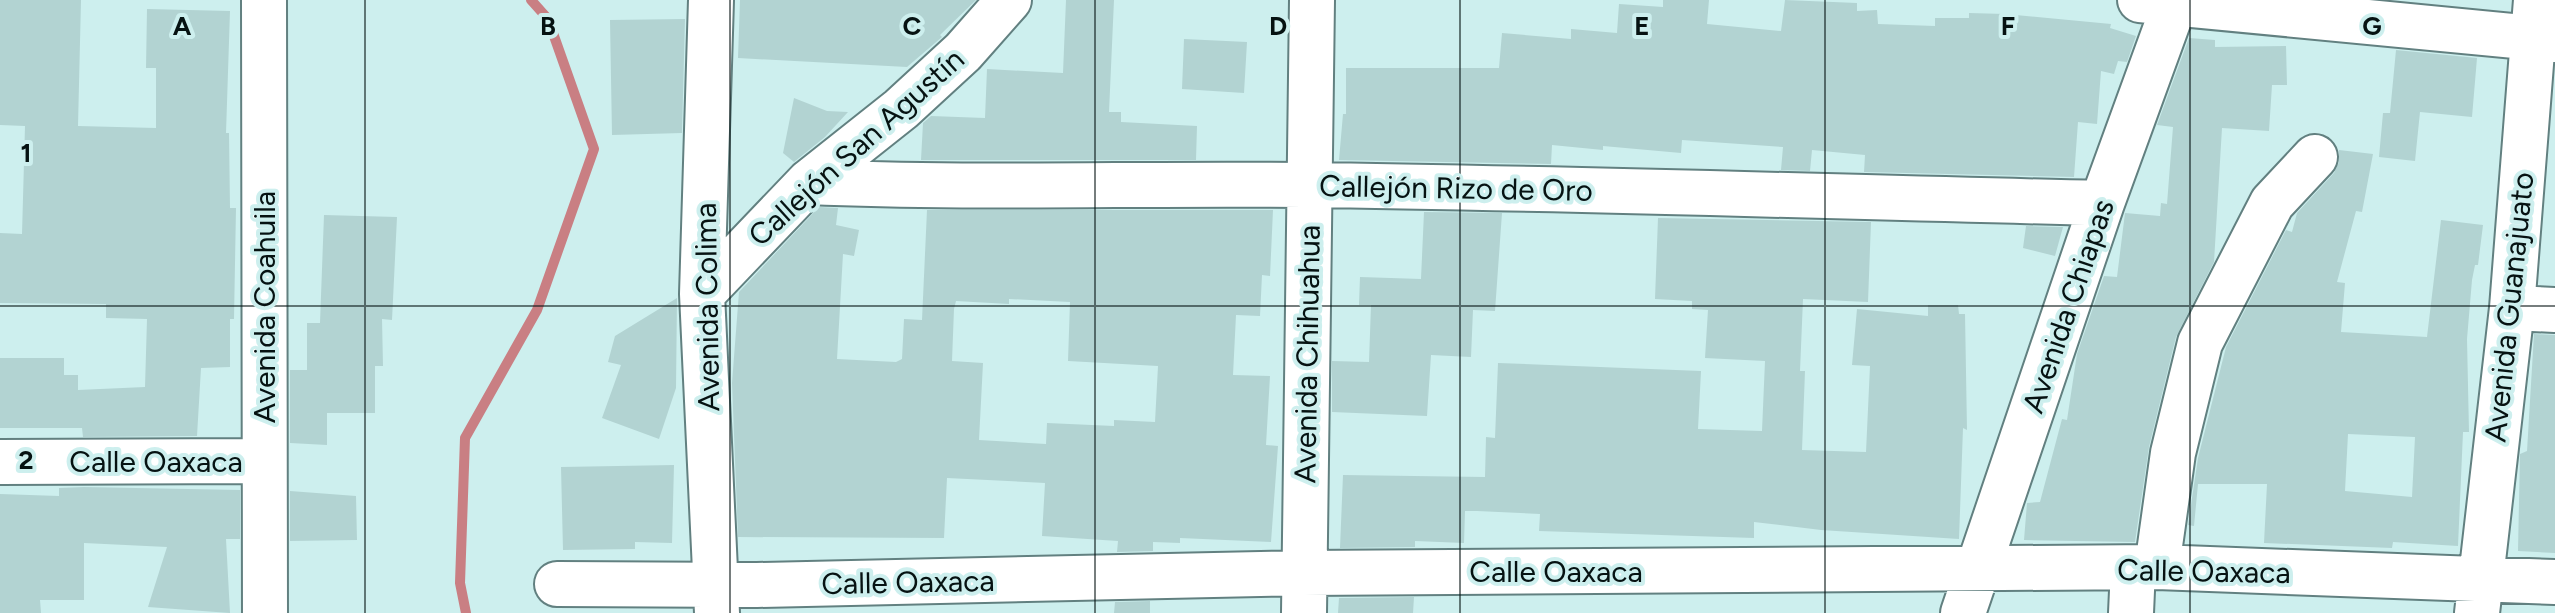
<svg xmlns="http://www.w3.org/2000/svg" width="2555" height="613" font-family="Figtree,sans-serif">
  <rect width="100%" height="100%" fill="#cdefee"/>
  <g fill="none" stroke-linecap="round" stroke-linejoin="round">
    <path stroke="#c97f83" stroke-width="10" d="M466,613L460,583L465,438L537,310L594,149L548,19L531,0"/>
  </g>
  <path fill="#b2d3d2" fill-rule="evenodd" d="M0,0H81L78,126L156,128V68H146L147,9L230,11L226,133H229L230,208H236L234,319H230V367L201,368L197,436L83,437L82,428H0V358H64V375H78V390L145,387L147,319L106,318V304L0,303V233L22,234L25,126L0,125Z
    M740,0H976L940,35L942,37L907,67L738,58Z
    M1066,0H1114L1109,112H1121V122L1197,126L1196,160H921L923,123L931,116L985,118L987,69L1063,73Z
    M1663,0H1709L1707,24L1781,31L1785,0L1857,3V11L1877,10L1878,24L1935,26V18H1969V13L2005,14L2111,24L2110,28L2136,36L2127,62L2118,61L2114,74L2101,71L2097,124L2078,122L2074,177L1864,172L1865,155L1812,150L1810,171L1781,170L1783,147L1682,140L1681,153L1603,146V150L1552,145L1551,164L1339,160L1343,114H1346V68H1499L1502,33L1571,39V29L1617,33L1619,4L1663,7Z
    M685,19L682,133L612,135L610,20Z
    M2189,38L2215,40V47L2286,46L2287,85H2272L2269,131L2222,128L2214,262L2176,337L2149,447L2135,542L2024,540L2027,503L2040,502L2062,419L2067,420L2077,354L2104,276L2117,277L2125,213L2160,216L2161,203L2167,204L2173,127L2157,125Z
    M1184,39L1247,42L1244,93L1182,89Z
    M2396,50L2477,58L2472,117L2420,112L2415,161L2379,157L2383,113H2390Z
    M794,98L827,111L848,112L825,137L794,162L783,153Z
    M2339,150L2373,154L2362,212L2356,211L2337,282L2345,283L2341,332L2427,337L2441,220L2483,225L2478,265H2475L2472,280L2467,339L2469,432H2463L2458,546L2393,542L2392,548L2264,543L2267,484H2198L2194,526L2188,525L2198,458L2226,347L2286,230L2292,232L2297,213L2334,173L2339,162ZM2348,434L2415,437L2412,497L2345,491Z
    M819,207L838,208L836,225L859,230L854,256L843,254L837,359L896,362L902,359L904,319L922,320L927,210H1273L1270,276L1262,275L1260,316L1236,315L1233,375L1270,376L1266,445L1278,446L1271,542L1180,538V543L1153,542V551L1117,552L1118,541L1042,536L1045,483L947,478L944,538L738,537L732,383L739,292ZM1009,299L1070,302L1068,361L1158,366L1155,422L1114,420V426L1047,423L1046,444L979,440L983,363L952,361L954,309L956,301L1009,304Z
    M1424,212L1502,213L1495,311L1473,310L1471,357L1431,355L1427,416L1332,412V361L1369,362L1371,305H1359L1360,277L1421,279Z
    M324,215L397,217L392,320L382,319L383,366H375V413H327V445L290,443V370H307V323H320Z
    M1658,218L1871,222L1868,302L1803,299L1800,371H1805L1802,450L1866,452L1870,366L1852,365L1857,309L1928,316V305H1958L1959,314H1965L1967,430L1963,428L1959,539L1821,530L1754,522V538L1539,531L1540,514L1477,511H1465L1464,543L1415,541V547L1340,548L1343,475L1485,477L1486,437L1495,438L1498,363L1701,371L1698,429L1762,431L1765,361L1705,358L1708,310L1692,309V301L1655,299Z
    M2026,226L2063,227L2055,256L2023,248Z
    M677,298L676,388L659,439L602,418L621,365L608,362L615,336Z
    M2534,334L2555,335V553L2518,551L2520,454L2527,451Z
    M674,465L672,543L635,542V549L563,550L561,467Z
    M84,487L240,490V539H226L230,613L148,607L167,547L84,543V600H40L41,613H0V494L59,496V488Z
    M290,491L356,496L357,540L290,541Z
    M1414,597L1413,613H1338L1339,598Z
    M1150,601V613H1114L1115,602Z"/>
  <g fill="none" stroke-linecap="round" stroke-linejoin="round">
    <defs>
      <path id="minor" d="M264,0L265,613
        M711,0L702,294L717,613
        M2140,0L2555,40
        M809,182C974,189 1138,183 1303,185C1569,188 1836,197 2102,203
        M702,294L809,182L901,109L963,52L1009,0
        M2512,308L2555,310
        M0,462L264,461
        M2157,567L2173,453L2200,343L2272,203L2315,157
        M557,584L757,585L1304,573L2157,567L2555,582
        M1304,613L1312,0
        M1963,613L2102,203L2176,0
        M2131,613L2133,568
        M2477,613L2512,308L2536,0"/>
    </defs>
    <use href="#minor" stroke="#628080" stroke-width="48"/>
    <use href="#minor" stroke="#fff" stroke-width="44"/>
  </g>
  <path fill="none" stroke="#061212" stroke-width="2" stroke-opacity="0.55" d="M365,0V613M730,0V613M1095,0V613M1460,0V613M1825,0V613M2190,0V613M0,306H2555"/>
  <g text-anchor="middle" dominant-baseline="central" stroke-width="8" stroke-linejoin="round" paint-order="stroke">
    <g font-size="30" fill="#061212" stroke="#cdefee">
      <text transform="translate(856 147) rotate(-42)">Callejón San Agustín</text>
      <text transform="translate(1456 188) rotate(1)">Callejón Rizo de Oro</text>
      <text transform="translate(2068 306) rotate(-71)">Avenida Chiapas</text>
      <text transform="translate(264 307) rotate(-90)">Avenida Coahuila</text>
      <text transform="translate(707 307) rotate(-91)">Avenida Colima</text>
      <text transform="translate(2509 307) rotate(-84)">Avenida Guanajuato</text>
      <text transform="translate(1307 354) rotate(-89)">Avenida Chihuahua</text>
      <text x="156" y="461">Calle Oaxaca</text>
      <text x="1556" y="571">Calle Oaxaca</text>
      <text transform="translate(2204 571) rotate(1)">Calle Oaxaca</text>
      <text transform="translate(908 582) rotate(-1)">Calle Oaxaca</text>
    </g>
  </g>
  <g font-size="26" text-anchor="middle" font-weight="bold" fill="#061212" stroke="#cdefee" stroke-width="8" stroke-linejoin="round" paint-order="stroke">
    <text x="182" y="35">A</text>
    <text x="548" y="35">B</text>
    <text x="912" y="35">C</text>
    <text x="1278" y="35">D</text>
    <text x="1642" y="35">E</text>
    <text x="2008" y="35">F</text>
    <text x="2372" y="35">G</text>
    <text x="26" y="162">1</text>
    <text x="26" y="469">2</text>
  </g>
</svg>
